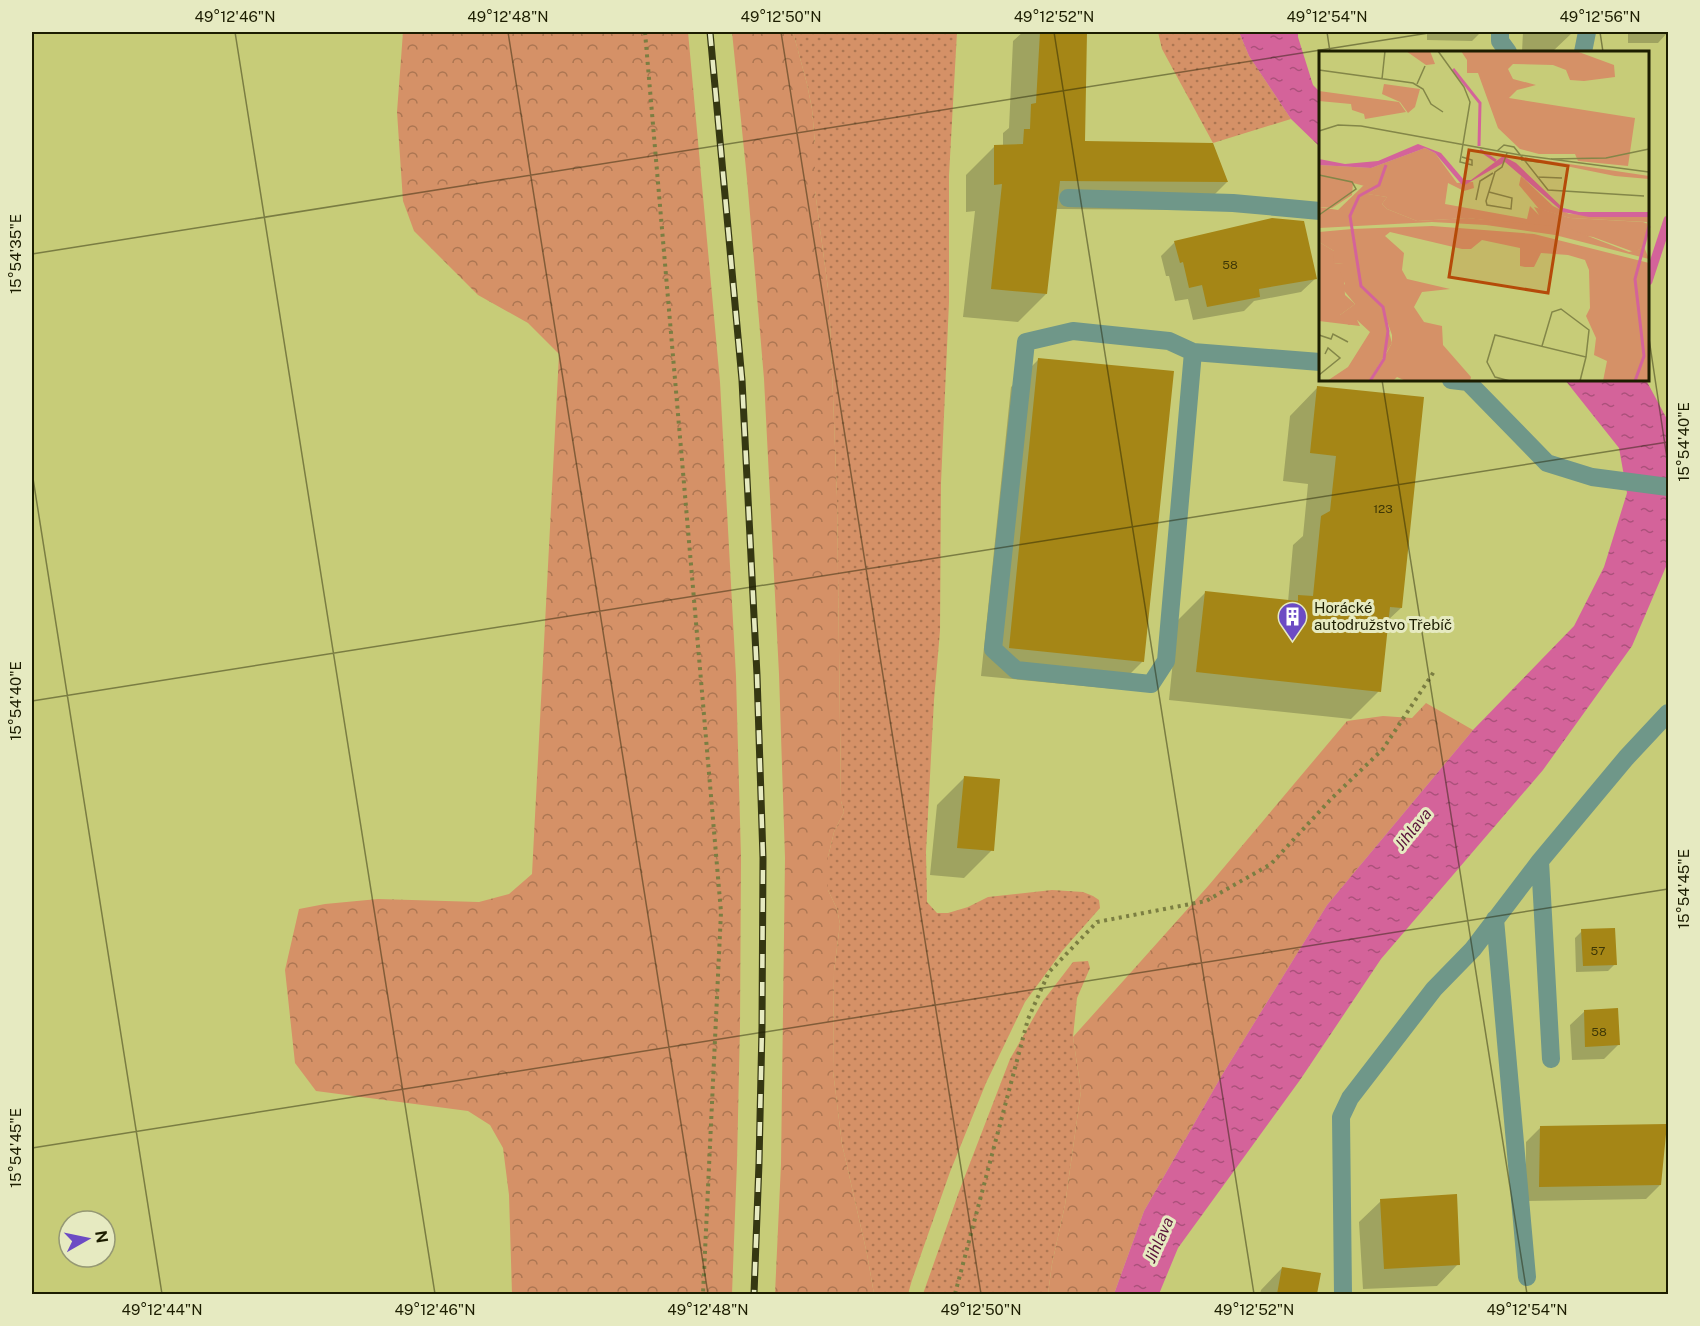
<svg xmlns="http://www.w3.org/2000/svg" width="1700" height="1326" font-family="'Public Sans',sans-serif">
  <defs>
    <pattern id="grass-dots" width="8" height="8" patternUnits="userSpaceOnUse" patternTransform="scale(1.5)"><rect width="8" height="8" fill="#d59167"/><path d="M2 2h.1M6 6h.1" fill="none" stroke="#ac7652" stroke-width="1.8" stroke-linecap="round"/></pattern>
    <pattern id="forest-crowns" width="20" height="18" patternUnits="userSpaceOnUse" patternTransform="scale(1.5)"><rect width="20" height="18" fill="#d59167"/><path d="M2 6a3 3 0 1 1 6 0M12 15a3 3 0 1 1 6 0" fill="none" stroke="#ac7652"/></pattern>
    <pattern id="water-ripples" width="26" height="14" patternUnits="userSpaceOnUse" patternTransform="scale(1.5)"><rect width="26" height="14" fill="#d4639a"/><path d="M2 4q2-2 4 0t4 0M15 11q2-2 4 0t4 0" fill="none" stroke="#ab517b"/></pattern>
  </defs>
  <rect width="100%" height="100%" fill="#c7cc78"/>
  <path fill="url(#grass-dots)" d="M793,32H957L949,175V302L941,483L940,631L934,700L926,852L927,902L937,913H948L968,907L988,897L1052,890L1083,892L1093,896L1099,900L1100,908L1063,950L1025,1002L986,1083L950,1172L912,1280L908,1294H874L867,1254L842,1144L833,1071L834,971L840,924L837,909L828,890V857L834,832L844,812L841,801L837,497L829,296L815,191V144L812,109L807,84Z
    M1158,32H1239L1249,56L1291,119L1213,143L1162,49Z
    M1088,961L1090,968L1077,998L1073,1037L1081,1091L1065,1205L1052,1264L1048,1294H923L960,1189L1010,1059L1043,1001L1073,962Z"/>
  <path fill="url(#forest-crowns)" d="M403,32H688L720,382L736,676L741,858L740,1026L737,1162L732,1294H512L509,1195L503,1148L490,1125L468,1111L316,1091L295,1063L285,970L299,909L325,904L378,899L479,902L509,894L532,874L559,354L528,323L478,295L414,231L403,201L397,112Z
    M732,32H793L807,84L812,109L815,144V191L829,296L837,497L841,801L844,812L834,832L828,857V890L837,909L840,924L834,971L833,1071L842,1144L867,1254L874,1294H775L781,1164L785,858L779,674L764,379L747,179Z
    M1426,703L1473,730L1327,905L1222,1075L1144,1211L1114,1294H1048L1052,1264L1065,1205L1081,1091L1073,1037L1209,885L1347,721L1383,716L1412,718Z"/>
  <path fill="url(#water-ripples)" d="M1239,32H1298V37L1313,85L1320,92V147L1291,119L1249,56Z
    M1565,380H1646L1668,421V562L1632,646L1543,770L1381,959L1300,1080L1178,1248L1159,1294H1114L1144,1211L1222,1075L1327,905L1473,730L1574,626L1604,567L1627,493L1619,448Z"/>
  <path fill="#0003" d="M1023,32H1086L1083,142L1227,182L1199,210L1055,209L1046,294L1018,322L963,317L975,211L966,212V175L994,147L1003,146V133L1009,128L1013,41Z
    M1427,32H1479V34L1472,41L1427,40Z
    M1523,32H1573L1552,52H1522Z
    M1628,32H1668L1658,43H1628Z
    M1175,242L1316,278L1301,292L1254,301L1244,311L1193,320L1188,299L1175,301L1169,276H1166L1161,256Z
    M1039,359L1143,661L1115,689L981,676L1011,387Z
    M1318,387L1401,608L1387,621L1379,691L1351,719L1169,700L1177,621L1205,593L1288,602L1293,545L1303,536L1308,484L1283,481L1290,416Z
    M965,777L992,850L964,878L930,875L937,805Z
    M1582,931L1615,964L1608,971L1576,972L1575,938Z
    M1585,1011L1618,1045L1604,1059L1572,1060L1570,1025Z
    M1541,1127L1660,1185L1646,1199L1526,1201V1142Z
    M1381,1201L1458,1264L1437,1286L1363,1289L1359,1222Z
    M1282,1268L1319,1274L1316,1294H1260L1261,1290Z"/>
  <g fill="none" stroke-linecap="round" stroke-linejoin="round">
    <path stroke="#d4639a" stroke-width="9" d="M1648,281L1668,220"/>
  </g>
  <path fill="#a58616" d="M1040,32H1087L1085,141L1213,143L1228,182L1060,181L1047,294L991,289L1002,184L994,185V145L1023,144L1024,129H1030L1031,104L1036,103Z
    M1272,218L1304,221L1317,279L1259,289L1260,297L1207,307L1202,285L1189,288L1183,262L1180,263L1174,241Z
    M1038,358L1174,371L1144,662L1009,648Z
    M1317,386L1424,397L1402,608L1390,607L1381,692L1196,672L1205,591L1298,601V595L1313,596L1321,516L1330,511L1336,456L1310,453Z
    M964,776L1000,779L994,851L957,848Z
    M1615,928L1617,965L1583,966L1581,929Z
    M1618,1008L1620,1045L1585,1047L1584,1010Z
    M1667,1124L1661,1185L1539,1187L1540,1126Z
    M1457,1194L1460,1265L1384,1269L1380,1199Z
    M1282,1267L1321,1273L1317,1294H1277Z"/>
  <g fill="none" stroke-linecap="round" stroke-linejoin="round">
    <path stroke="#7b7e42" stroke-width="4" stroke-dasharray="3 4.5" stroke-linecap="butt" d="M645,32L721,912L703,1294
      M955,1294L1028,1019L1049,972L1097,922L1206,901L1271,864L1332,798L1383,749L1435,670"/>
    <path stroke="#6f9789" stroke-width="18" d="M1500,32V41L1508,52
      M1583,52L1587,32
      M1068,198L1233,203L1320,211
      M1193,352L1166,661L1151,684L1016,670L993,649L1026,342L1073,331L1169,341L1193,352L1320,362
      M1451,380L1468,382L1547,463L1592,477L1668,487
      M1540,861L1551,1059
      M1495,919L1527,1277
      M1343,1294L1341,1117L1350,1098L1434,989L1473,949L1540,861L1626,758L1668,713"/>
    <defs>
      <path id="rail" d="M710,32L742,380L757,675L763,858L762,1027L759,1163L754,1294"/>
    </defs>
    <use href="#rail" stroke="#353712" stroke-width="7"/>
    <use href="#rail" stroke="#e6eac1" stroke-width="4.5" stroke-dasharray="14" stroke-linecap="butt"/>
  </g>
  <path fill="none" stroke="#1c1d00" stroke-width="1.5" stroke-opacity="0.45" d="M235,32L435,1294M508,32L708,1294M781,32L981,1294M1054,32L1254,1294M1327,32L1330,52M1600,32L1603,52M32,254L1435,32M1648,332L1668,465M1382,380L1527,1294M32,472L162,1294M32,701L1668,442M32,1148L1668,889"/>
  <defs>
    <symbol id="building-pin" viewBox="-11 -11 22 30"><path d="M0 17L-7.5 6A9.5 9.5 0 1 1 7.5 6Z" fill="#6c4bc4" stroke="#e6eac1"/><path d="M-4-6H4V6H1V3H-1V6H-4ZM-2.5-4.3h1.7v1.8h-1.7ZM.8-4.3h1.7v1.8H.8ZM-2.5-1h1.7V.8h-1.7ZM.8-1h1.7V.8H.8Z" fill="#fff"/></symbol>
  </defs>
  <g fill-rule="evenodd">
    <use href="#building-pin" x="1276" y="600" width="33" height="45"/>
  </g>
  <g text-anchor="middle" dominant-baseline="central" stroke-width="6" stroke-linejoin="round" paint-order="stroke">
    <g font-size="12" fill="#3e3706">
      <text x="1230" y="265">58</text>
      <text x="1383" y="509">123</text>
      <text x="1598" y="951">57</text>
      <text x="1599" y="1032">58</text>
    </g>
    <g font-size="15" fill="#1c1d00" stroke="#e6eac1" text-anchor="start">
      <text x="1314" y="607">Horácké<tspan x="1314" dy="17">autodružstvo Třebíč</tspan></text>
    </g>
    <g font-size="16" font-style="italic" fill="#591239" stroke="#e6eac1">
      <text transform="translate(1413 829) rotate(-51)">Jihlava</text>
      <text transform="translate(1159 1240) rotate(-66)">Jihlava</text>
    </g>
  </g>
  <g transform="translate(1319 51)">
    <rect width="330" height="330" fill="#c7cc78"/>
    <path d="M65,33L101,38L96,56L89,62L81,51L63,43ZM106,97L116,102L138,132L154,131L155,137L145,140L129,132L126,153L208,168L211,155L220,164L215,156L251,167L324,171L329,173L327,184L321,198L315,201L274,186L201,173L148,167L98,170L68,158L63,153L68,146L48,143L57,138L34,132L33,144L13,157L0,156V114L52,117ZM203,106L330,125V128L296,125ZM0,191L15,200V212L24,213L26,244L36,253L21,264L38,269L41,275L0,270Z" fill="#d59167"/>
    <path d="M87,0H111L116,13L107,14ZM142,0H257L295,14L296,26L265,30L251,29L247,19L234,14L194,13L189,18L194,28L217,34L198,39L190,47L316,67L309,115L259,110L256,103H220L201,98L179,77L159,22H148V9ZM0,40L80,51L87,61L46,68L45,63L33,59L32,53L0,50ZM202,125L234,155L250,163L330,166L325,196L330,208L236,184L167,174L113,171L0,177V156L19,159L45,134L57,138L49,143L68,146L63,153L68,158L98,170L148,167L246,176L310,201L321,198L328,171L251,167L220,158L200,134ZM113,175L215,183L330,212V330H284L288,310L275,304L277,287L267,265L271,257L270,219L266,209L249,204L222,202L215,216H206L201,215V197L163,189L152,198H143L71,181L66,185L85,202L83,219L88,228L131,238L103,241L95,256L105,271L123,275L124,294L152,326L151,330H87L78,326L74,330H52L73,292V284L62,253L42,237L33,178Z" fill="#d59167"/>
    <path d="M33,178L42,237L62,253L73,292L50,330H8L29,316L51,281L38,269L30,274L21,268V264L36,253L22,236L26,233L21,220L24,213L14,212L15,200L0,191V181Z" fill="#d59167"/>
    <path d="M99,93L122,102L145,129H152L184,105L197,112L244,157L260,161H330V166H270L244,161L186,111L144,135L116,102L106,97L52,117L0,114V108L26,113L59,110Z" fill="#d4639a"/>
    <path fill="none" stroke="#d4639a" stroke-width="3" d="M134,18L161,52L160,95M161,99L177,110M51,330L65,308L69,280L64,256L42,235L31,165L40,145L60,134L67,114M316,330L325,305L316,228L330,175"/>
    <path fill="none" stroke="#838648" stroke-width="1.5" d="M119,0L145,36L151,51L141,111L153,114V109L143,106M0,19L94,32L104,38L112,53L124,61M63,28L66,0M98,33L106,15M0,80L19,74L42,75L201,104L330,121M178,100L185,94L195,96L229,139L325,145M232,108L287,107L330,98M202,109L220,111M0,124L33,131L37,138L0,164M218,126L243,127M170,141L193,147L192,158L168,154L167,150L176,121L183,116L188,102M157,149L161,130L174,122M0,284L12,288L14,283L29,291M223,295L233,261L242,258L270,279L267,306M0,324L21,307L9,297L6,303M191,330L176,326L168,311L176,284L267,306L261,330"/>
    <path fill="#b54a09" fill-opacity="0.15" stroke="#b54a09" stroke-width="3" d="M150,99L249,115L229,242L130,226Z"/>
    <rect width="330" height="330" fill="none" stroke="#1c1d00" stroke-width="3"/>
  </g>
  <rect width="1700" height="1326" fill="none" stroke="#e6eac1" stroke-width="66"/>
  <g transform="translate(87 1239) rotate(81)"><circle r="28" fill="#e6eac1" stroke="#959874" stroke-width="1.5"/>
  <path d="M0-4.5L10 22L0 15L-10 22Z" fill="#6c4bc4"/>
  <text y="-9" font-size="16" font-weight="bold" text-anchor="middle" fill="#1c1d00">N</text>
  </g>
  <rect x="33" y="33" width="1634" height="1260" fill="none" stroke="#1c1d00" stroke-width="2"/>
  <g font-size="15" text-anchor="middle" fill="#1c1d00">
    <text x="235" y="22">49°12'46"N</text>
    <text x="508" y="22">49°12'48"N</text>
    <text x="781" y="22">49°12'50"N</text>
    <text x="1054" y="22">49°12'52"N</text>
    <text x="1327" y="22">49°12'54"N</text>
    <text x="1600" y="22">49°12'56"N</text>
    <text transform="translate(16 254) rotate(-90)" y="5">15°54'35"E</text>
    <text transform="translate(1684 442) rotate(-90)" y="5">15°54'40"E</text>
    <text transform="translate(16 701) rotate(-90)" y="5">15°54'40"E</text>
    <text transform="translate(1684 889) rotate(-90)" y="5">15°54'45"E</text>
    <text transform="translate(16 1148) rotate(-90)" y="5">15°54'45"E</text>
    <text x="162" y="1315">49°12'44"N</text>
    <text x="435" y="1315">49°12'46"N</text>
    <text x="708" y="1315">49°12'48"N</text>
    <text x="981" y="1315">49°12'50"N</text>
    <text x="1254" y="1315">49°12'52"N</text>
    <text x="1527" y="1315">49°12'54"N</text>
  </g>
</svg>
